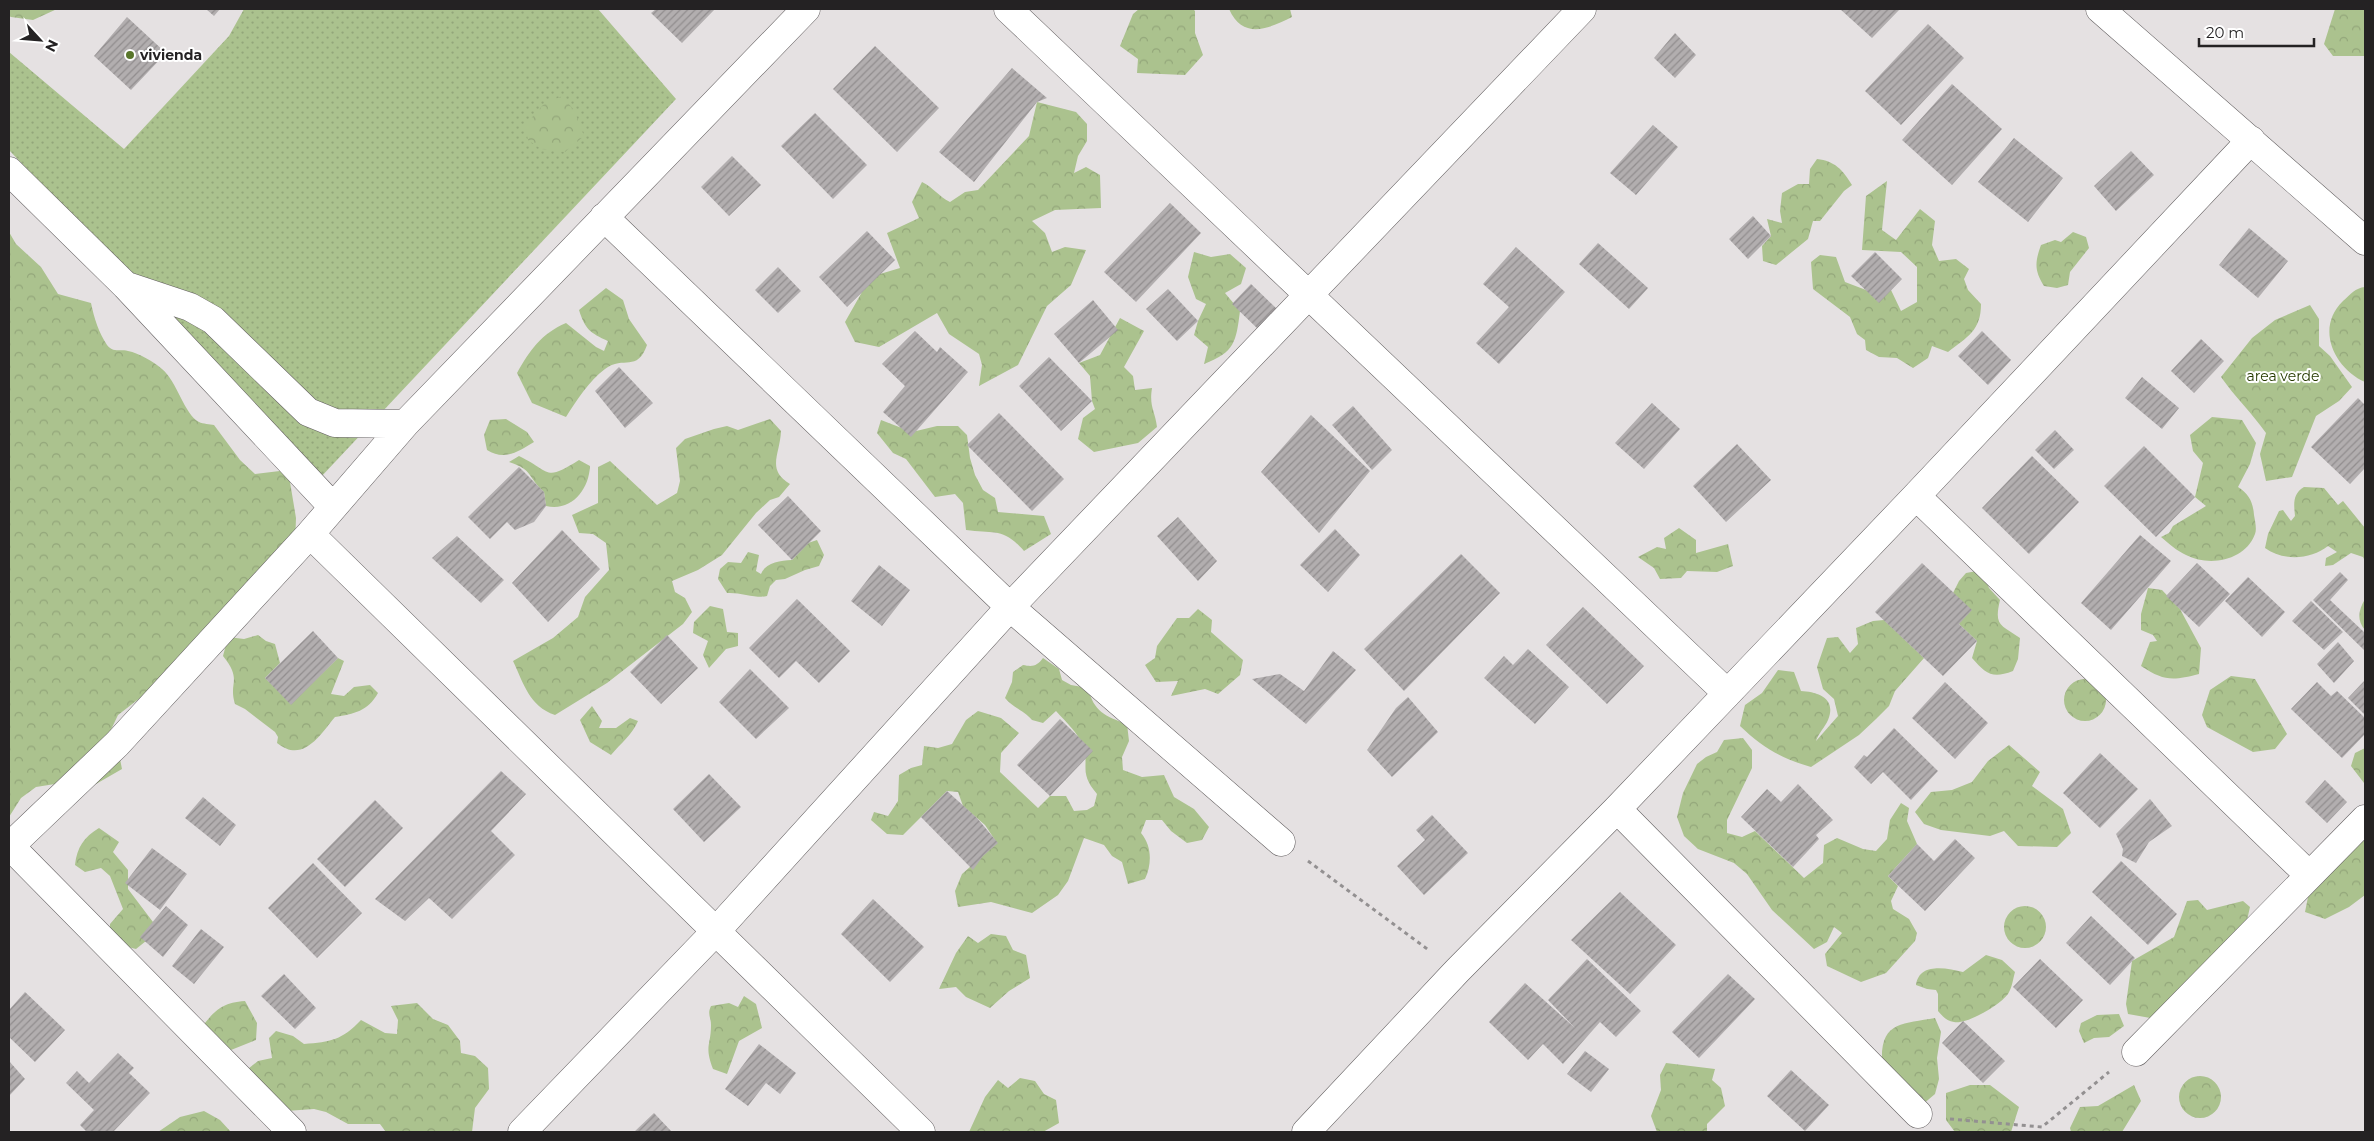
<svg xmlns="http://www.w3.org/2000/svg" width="2374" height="1141" font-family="Montserrat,sans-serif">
  <defs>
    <pattern id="grass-dots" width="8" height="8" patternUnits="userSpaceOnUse" patternTransform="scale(1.25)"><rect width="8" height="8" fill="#abc28e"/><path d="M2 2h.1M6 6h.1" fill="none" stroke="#93a67a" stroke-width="1.8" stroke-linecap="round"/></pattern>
    <pattern id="forest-crowns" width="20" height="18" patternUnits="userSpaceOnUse" patternTransform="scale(1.25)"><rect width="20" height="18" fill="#abc28e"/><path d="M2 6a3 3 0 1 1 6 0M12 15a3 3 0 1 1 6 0" fill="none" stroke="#93a67a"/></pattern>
    <pattern id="building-hatch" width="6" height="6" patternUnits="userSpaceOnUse" patternTransform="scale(1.25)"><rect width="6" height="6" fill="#b2aeaf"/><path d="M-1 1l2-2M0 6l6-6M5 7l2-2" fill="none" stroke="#918d8e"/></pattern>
  </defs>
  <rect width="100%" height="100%" fill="#e5e1e2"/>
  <path fill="url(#grass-dots)" d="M244,9H598L676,99L320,478L9,150V52L124,149L229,36Z"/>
  <path fill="url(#forest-crowns)" d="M9,9H57L33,20L11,17L9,16Z
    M1139,9H1193L1195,11V33L1203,55L1185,75L1137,73L1138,59L1120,46L1133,14Z
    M1229,9H1290L1292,17C1268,29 1243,40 1229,9Z
    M2335,9H2365V56H2333L2324,44Z
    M562,96L574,110L584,136L565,152L541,149L528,140L525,125L543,105Z
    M1037,102L1076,112L1087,124V141L1078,156L1074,173L1086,167L1100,175L1101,208L1055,210L1032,221L1045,233L1052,252L1065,247L1086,250L1071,285L1047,306L1018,365L979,386L982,365L979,354L949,334L937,313L879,347L855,342L845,322L862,292L880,274L900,268L887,233L919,218L912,202L922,182C934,188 938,196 950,202L965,192L978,190L1029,136Z
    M1817,159C1835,161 1843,170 1852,185L1844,191L1820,221H1813L1808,239L1776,265L1763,261L1762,246L1771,236L1767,219L1782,223L1780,211L1782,193L1798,184H1809L1810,169Z
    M1887,181L1882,230L1896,240L1920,209L1935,221L1932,245L1939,261L1956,259L1969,269L1964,279L1968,290L1981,304C1981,331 1967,337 1948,352L1932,346L1928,358L1913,368L1897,358L1879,357L1866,350L1865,340L1857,334L1850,317L1813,289L1811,262L1820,255L1836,257L1845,282L1866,290H1891L1901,311L1917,302V267L1901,252L1862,250L1866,196Z
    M9,232L16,244L41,267L58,294L91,303C94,318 99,333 107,345C113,353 120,349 128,351C139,353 154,362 162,369C177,381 184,414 199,422C203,424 210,424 214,425L240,460L255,474L288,470L296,518L295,544L149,691L118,715L109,734L117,744L122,769L96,784L74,781L36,787L21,798L9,817Z
    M2073,232L2086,237L2089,248L2070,272L2068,285L2057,288L2044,286C2034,270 2035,262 2041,245L2055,240L2061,242Z
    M1194,252L1211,257L1230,254L1246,268L1241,284L1225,293L1240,311C1236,342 1235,352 1204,364L1208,347L1194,335L1198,321L1206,304L1196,299L1188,277Z
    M2365,287V382C2334,368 2315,328 2343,301C2351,294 2355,288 2365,287Z
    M606,288L623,300L629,319L647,345C637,373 624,355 605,369C589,381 576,401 566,417L532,403L517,373C530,350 541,334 566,323L596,347L604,351L608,341C590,333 585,329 579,310Z
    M2310,305L2319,319V346L2330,356L2352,387L2339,401L2316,416L2292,477L2266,481L2260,454L2266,433C2252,413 2235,397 2221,377L2252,338L2275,320Z
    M1120,318L1144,331L1124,367L1133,376L1135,390L1152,388C1149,407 1155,410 1157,427L1138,443L1094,452L1078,439L1083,418L1095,409L1092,401L1090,376L1079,363L1100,355Z
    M2212,417L2242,420L2256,443L2250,464L2238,487C2249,494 2253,502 2254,515C2255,521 2257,529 2255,534C2245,561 2209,567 2186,555C2177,551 2168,543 2161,537L2169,533L2173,526L2206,506L2195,497L2203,463L2193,451L2190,435Z
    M506,419L527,432L534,442C518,452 504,461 487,450L484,435L490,420Z
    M770,419L781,431C780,455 766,469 790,484L779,497L770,500L756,513L722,555L698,570L672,581L675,592L685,598L692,612L683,624L607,683L555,715C529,706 524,684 513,661L553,638L578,617L585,597L609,570L606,543L593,534L579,533L572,515L598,503V467L610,461L657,505L677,493L680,481L676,448L685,439L714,429L727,426L738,430Z
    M881,420L912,432L937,426H958L967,435L970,458L975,475L983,490L995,498L998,512L1044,516L1051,534L1024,551C1003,527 994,534 966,530L963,503L955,494L935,497L906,459L893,453L877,433Z
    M519,456C552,472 544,482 579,460L590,466C589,490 571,512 546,506L544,492C527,477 534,470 509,462Z
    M2304,487L2324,488L2338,505L2343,501L2365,528V561L2363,557L2351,553L2333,565L2325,566L2326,558L2337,552L2328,546C2311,560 2282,561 2265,548L2268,534L2279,511L2283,510L2291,521L2295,516C2294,505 2292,494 2304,487Z
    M1679,528L1696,540V553L1728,544L1733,566L1717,572L1687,571L1681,578L1660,579L1654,568L1638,557L1657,547L1666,549L1664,538Z
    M817,540L824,555L819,566L805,570L785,579L776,580L770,586L767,596C758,599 740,592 727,593L718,579L720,569L728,562L741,563L748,552L759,555L756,571L761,574C766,562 780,561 792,560L808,543Z
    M1982,570L1989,588L2000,600C1994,626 2000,624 2020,638L2018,659L2013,671C1992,679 1986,674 1972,658L1977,641L1959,624L1953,593L1959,581L1966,573Z
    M2148,588L2162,590L2180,609L2201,648L2199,674C2172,681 2164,681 2141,666L2150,642L2157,641L2153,635L2141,630V614Z
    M2365,599V630C2356,620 2359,609 2365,599Z
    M710,606L723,609L727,632L738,633V646L726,649L709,668L703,655L708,641L693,633L694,622Z
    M1198,609L1212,620L1211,632L1243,660L1240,675L1218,694L1205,689L1171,696L1178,681L1156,682L1145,665L1155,658L1157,646L1177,618H1189Z
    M1884,620L1924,658L1895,691L1889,706L1876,719L1859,735L1811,767C1782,759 1762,747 1740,726L1745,705L1762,693L1778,670L1794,672L1801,691C1818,692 1837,698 1828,720C1825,727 1818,734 1816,741L1838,716L1834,699L1823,689L1817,667L1827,638L1838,637L1850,653L1858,644L1856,628L1873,621Z
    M258,635L266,641L275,644L280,663L265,678L292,703L338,658L344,661L331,694L344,696L354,687L370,685L378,693C368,711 354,714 335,717C320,735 303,764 277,743L278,737L275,732L245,709L235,704C228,682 243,681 223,656L228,637L244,639Z
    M1043,658L1059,669L1062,680L1071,685L1088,688C1094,712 1105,716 1127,724L1129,741L1122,757L1123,770L1142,777L1164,775L1174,797L1194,809L1209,827L1202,840L1187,843L1171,831L1162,820H1146L1141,833C1152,846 1152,864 1145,879L1128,884L1122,862L1112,856L1104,845L1084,838L1068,881L1058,895L1032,913L991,902L958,907L955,891L962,874L997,843L985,825L963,806L958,792L947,791L903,835L887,834L871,820L874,812L888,816L898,801L899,775L911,768L922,765L924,746L938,748L952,744L966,720L978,711L1001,718L1019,733L1001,753L1000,772L1038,808L1050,796H1066L1074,811L1087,810L1094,806L1097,794C1078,772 1090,766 1083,746C1078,733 1066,722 1056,711L1043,723L1032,720C1024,710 1013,708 1005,698L1012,682L1013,672L1023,665C1033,667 1037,666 1043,658Z
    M2231,676L2255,679L2287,734L2275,749L2253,752L2207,727L2202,715L2210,690Z
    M2064 700a21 21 0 1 1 42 0a21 21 0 1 1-42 0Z
    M592,706L602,721L599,728H616L630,718L638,721C632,735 621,743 611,755L590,742L580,720Z
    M1743,738L1752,750V768L1727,820V833L1742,837L1755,831L1804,878L1823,863L1824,845L1837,838L1863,849L1876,851L1887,839L1890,820L1901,803L1909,808L1907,821L1917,844L1888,876L1898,886L1891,901L1893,909L1909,919L1917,933L1915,941L1886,973L1861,982L1827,966L1825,954L1842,933L1834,927L1827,942L1814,949L1772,910L1747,874L1734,863L1698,849L1684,836L1677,817L1683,793L1697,764L1706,757L1717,752L1724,740Z
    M2009,745L2040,772L2032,786L2063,809L2071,833L2057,847L2018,846L2004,831L1990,836L1941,830L1924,824L1915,812L1931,792L1952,790L1972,782L1988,761Z
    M2365,748V782L2364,783L2351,766L2355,753Z
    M99,828L119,842L113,852L128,870V889L156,926L146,941L136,949L120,945L110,938V924L123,909L110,876L101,868L85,872L75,865C77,847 84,837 99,828Z
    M2348,835L2365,840V895L2349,907L2325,919L2305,912L2310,887Z
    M2198,900L2207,910L2243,901L2250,907L2245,929L2156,1019L2128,1014L2126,1004L2132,961L2174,937L2187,901Z
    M2004 927a21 21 0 1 1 42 0a21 21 0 1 1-42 0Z
    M991,934L1006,936L1013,950L1026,955L1030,978L1009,991L990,1008L966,997L956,987L939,989L956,953L968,936L978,943Z
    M1986,955L2002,960L2015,972C2013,979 2012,988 2008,994C2000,1005 1966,1025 1954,1022C1947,1021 1943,1017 1938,1011V994L1936,990L1927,989L1916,985C1919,962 1947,968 1963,972Z
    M744,996L756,1004L762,1028L739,1041L727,1074L713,1069C704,1045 711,1046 711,1025C711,1017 707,1014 711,1006L729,1003L738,1007Z
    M245,1001L257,1023L256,1040L211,1058L200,1029C215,1011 220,1003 245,1001Z
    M417,1003L433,1019L448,1025L460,1041L461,1053L475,1056L488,1068L489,1089L475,1108L472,1132H386L380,1124H348L326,1112L314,1109L286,1111L248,1069L258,1061L272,1058L269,1038L276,1031L293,1036L304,1044C331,1042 342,1040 361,1020L385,1033L397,1034L398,1020L391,1006Z
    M2119,1014L2124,1026L2109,1037L2094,1038L2084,1043L2079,1031L2081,1023L2097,1015Z
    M1935,1018L1941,1032L1937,1058L1939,1079L1935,1094L1922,1105L1882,1062C1880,1021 1903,1024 1935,1018Z
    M1666,1063L1715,1069L1712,1080L1721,1088L1725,1106L1707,1124V1132H1657L1651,1116L1661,1090L1660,1075Z
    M2179 1097a21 21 0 1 1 42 0a21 21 0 1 1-42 0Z
    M1020,1078L1035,1081L1044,1094L1056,1100L1059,1123L1043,1132H969L985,1097L998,1080L1008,1088Z
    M1970,1085H1990L2019,1107L2011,1132H1955L1946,1120V1093Z
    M2134,1085L2141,1101L2122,1132H2071L2070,1128L2080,1107L2098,1106Z
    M204,1111L220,1120L231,1132H158L180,1117Z"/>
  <path fill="url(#building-hatch)" d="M206,9H220L214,16Z
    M656,9H715L682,43L651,13Z
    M1840,9H1900L1872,38Z
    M127,17L166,53L131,90L94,56Z
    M1928,24L1964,58L1901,125L1865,91Z
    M1675,33L1696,55L1675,78L1654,58Z
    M875,46L939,108L897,152L833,89Z
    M1012,68L1047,98L1037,102L974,182L939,152Z
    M1952,84L2002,129L1952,185L1902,140Z
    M815,113L867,165L833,199L781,146Z
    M1653,125L1678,147L1636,195L1610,173Z
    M2014,138L2063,178L2028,222L1978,182Z
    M2131,151L2154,175L2116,211L2094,186Z
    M732,156L761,185L729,216L701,187Z
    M1170,203L1201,233L1136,302L1104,272Z
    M1753,216L1771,236L1748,259L1729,239Z
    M2249,228L2288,261L2258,298L2219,265Z
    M867,231L895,260L847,307L819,277Z
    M1598,243L1648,288L1629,309L1579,264Z
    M1516,247L1565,292L1499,364L1476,343L1509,307L1483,284Z
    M1875,252L1902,279L1879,303L1851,276Z
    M778,267L801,291L778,313L755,290Z
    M1251,284L1278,310L1259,330L1232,304Z
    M1168,289L1198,321L1177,341L1146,309Z
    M1093,300L1118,330L1079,363L1054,334Z
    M915,331L937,352L940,347L968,372L911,437L883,412L905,386L882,364Z
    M1982,331L2011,360L1988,385L1958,356Z
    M2201,339L2224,361L2194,393L2171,371Z
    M1049,357L1092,401L1061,431L1019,386Z
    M619,367L653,403L625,428L595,391Z
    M2142,377L2179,408L2162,429L2125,398Z
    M2358,398L2365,405V468L2350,484L2311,447Z
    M1652,403L1680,429L1644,469L1615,443Z
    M1353,406L1392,450L1372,470L1332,425Z
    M999,413L1064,479L1032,511L967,445Z
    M1311,415L1370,471L1319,533L1261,472Z
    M2055,430L2074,450L2054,469L2035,450Z
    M1737,444L1771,480L1726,522L1693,486Z
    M2144,446L2195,497L2156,537L2104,486Z
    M2032,456L2079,502L2029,554L1982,508Z
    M519,467L544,492L546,506L534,522L515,530L507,522L490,539L468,517Z
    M788,496L821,531L792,560L758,525Z
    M1178,517L1217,561L1198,581L1157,536Z
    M1335,529L1360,555L1328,592L1300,565Z
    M562,530L600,569L548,622L512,583Z
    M2140,535L2171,561L2111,630L2081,603Z
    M457,536L504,580L481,603L432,558Z
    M1461,554L1500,593L1404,691L1364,649Z
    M1922,563L1972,610L1959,624L1977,641L1943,676L1875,612Z
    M2197,563L2230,594L2199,627L2166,596Z
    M879,565L910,590L882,626L851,601Z
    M2340,572L2348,580L2330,600L2365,633V651L2313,600Z
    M2248,577L2285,612L2262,637L2225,601Z
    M797,599L850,651L819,683L796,661L779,678L749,648Z
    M2311,601L2343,632L2324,650L2292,621Z
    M1583,607L1644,666L1607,704L1546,645Z
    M313,631L338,658L291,705L265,678Z
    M667,635L698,668L661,704L630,672Z
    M2338,642L2354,661L2334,683L2317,664Z
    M1528,649L1569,687L1535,724L1484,678L1504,656L1513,665Z
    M1333,651L1356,670L1306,724L1252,679L1280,674L1304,691Z
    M750,669L789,708L756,739L719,702Z
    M2365,680V715L2348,698Z
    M1945,682L1988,723L1955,759L1912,718Z
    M2317,682L2331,696L2337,691L2365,718V734L2342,758L2291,709Z
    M1408,697L1438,732L1392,777L1367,750L1396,708Z
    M1060,719L1093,751L1050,796L1017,765Z
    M1894,728L1938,771L1911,800L1883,772L1871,784L1854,767L1864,755L1867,757Z
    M2100,753L2138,789L2100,828L2063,793Z
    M501,771L526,794L491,831L515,855L452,919L429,898L405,921L375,899Z
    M709,774L741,807L704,842L673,809Z
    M2325,780L2347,802L2327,823L2305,802Z
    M1798,784L1833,820L1816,835L1819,839L1793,867L1741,817L1767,789L1781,802Z
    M947,791L977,818L998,843L983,856L973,870L921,817Z
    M203,797L236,825L220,846L185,818Z
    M2150,799L2172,826L2149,842L2136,863L2122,856L2123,849L2116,834Z
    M375,800L403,828L345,887L317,859Z
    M1432,815L1468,853L1424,895L1397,866L1425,840L1416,830Z
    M1955,839L1975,858L1925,911L1888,876L1917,844L1934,861Z
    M152,848L187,874L160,910L125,883Z
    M2121,861L2177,914L2148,945L2092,892Z
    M313,863L362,913L317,958L268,908Z
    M1620,892L1676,945L1630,994L1571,940Z
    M873,899L924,947L890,982L841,934Z
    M166,906L188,925L163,957L140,937Z
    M2091,916L2135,958L2110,985L2066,943Z
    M201,929L224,947L194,984L172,966Z
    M1587,959L1641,1011L1616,1037L1600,1022L1563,1064L1543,1044L1528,1060L1489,1022L1525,983L1575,1028L1548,1000Z
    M2040,959L2083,1000L2056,1028L2013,987Z
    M284,974L316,1008L295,1029L261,996Z
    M1728,974L1755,999L1699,1058L1672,1032Z
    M25,992L65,1030L35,1062L9,1037V1010Z
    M1963,1021L2005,1061L1983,1083L1942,1043Z
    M759,1044L796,1073L780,1094L766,1083L748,1106L725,1089Z
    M1585,1051L1609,1069L1591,1092L1567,1074Z
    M118,1053L134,1068L112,1090L129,1073L150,1093L113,1132H87L80,1125L94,1110L66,1083L77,1071L89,1083Z
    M9,1061L25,1079L9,1096Z
    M1791,1070L1829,1105L1805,1131L1767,1096Z
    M654,1113L672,1132H634Z"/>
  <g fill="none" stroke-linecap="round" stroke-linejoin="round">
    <defs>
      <path id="minor" d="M1008,9L1727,693
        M2100,9L2365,241
        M9,171L126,286L333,507
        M604,217L1010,607L1281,842
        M127,286L190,307L213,320L308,412L335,423L405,424
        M1916,496L2309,875
        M310,534L921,1132
        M1617,809L1918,1114
        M10,846L292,1132
        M9,847L117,744L310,534L405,424L806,9
        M2136,1052L2365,819
        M522,1132L717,930L1010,607L1582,9
        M1306,1132L1457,971L1617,809L1916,496L2251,140"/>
    </defs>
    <use href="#minor" stroke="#635f60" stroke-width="29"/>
    <path stroke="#939091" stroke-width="3" stroke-dasharray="4 4" stroke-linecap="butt" d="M1308,861L1430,951
      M1950,1119L2042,1127L2109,1072"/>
    <use href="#minor" stroke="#fff" stroke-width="28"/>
  </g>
  <circle fill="#59762b" stroke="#fff" stroke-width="2" cx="130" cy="55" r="5"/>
  <g text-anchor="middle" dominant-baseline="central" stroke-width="4" stroke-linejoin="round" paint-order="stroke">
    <g font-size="14" font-weight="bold" fill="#242223" stroke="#fff" text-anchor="start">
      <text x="140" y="55">vivienda</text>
    </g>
    <g font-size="14" fill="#263a00" stroke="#fff">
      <text x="2283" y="376">area verde</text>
    </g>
  </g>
  <rect width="2374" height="1141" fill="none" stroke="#242223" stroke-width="20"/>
  <g transform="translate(40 40) rotate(116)" stroke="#ffffff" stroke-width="4" paint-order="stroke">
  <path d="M0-4L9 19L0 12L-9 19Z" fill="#242223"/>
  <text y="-8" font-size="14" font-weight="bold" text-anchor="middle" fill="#242223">N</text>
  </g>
  <path d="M2199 38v8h115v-8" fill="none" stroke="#242223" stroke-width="2.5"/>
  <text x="2206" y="38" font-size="15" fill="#242223" stroke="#ffffff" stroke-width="4" paint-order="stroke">20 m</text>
</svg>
